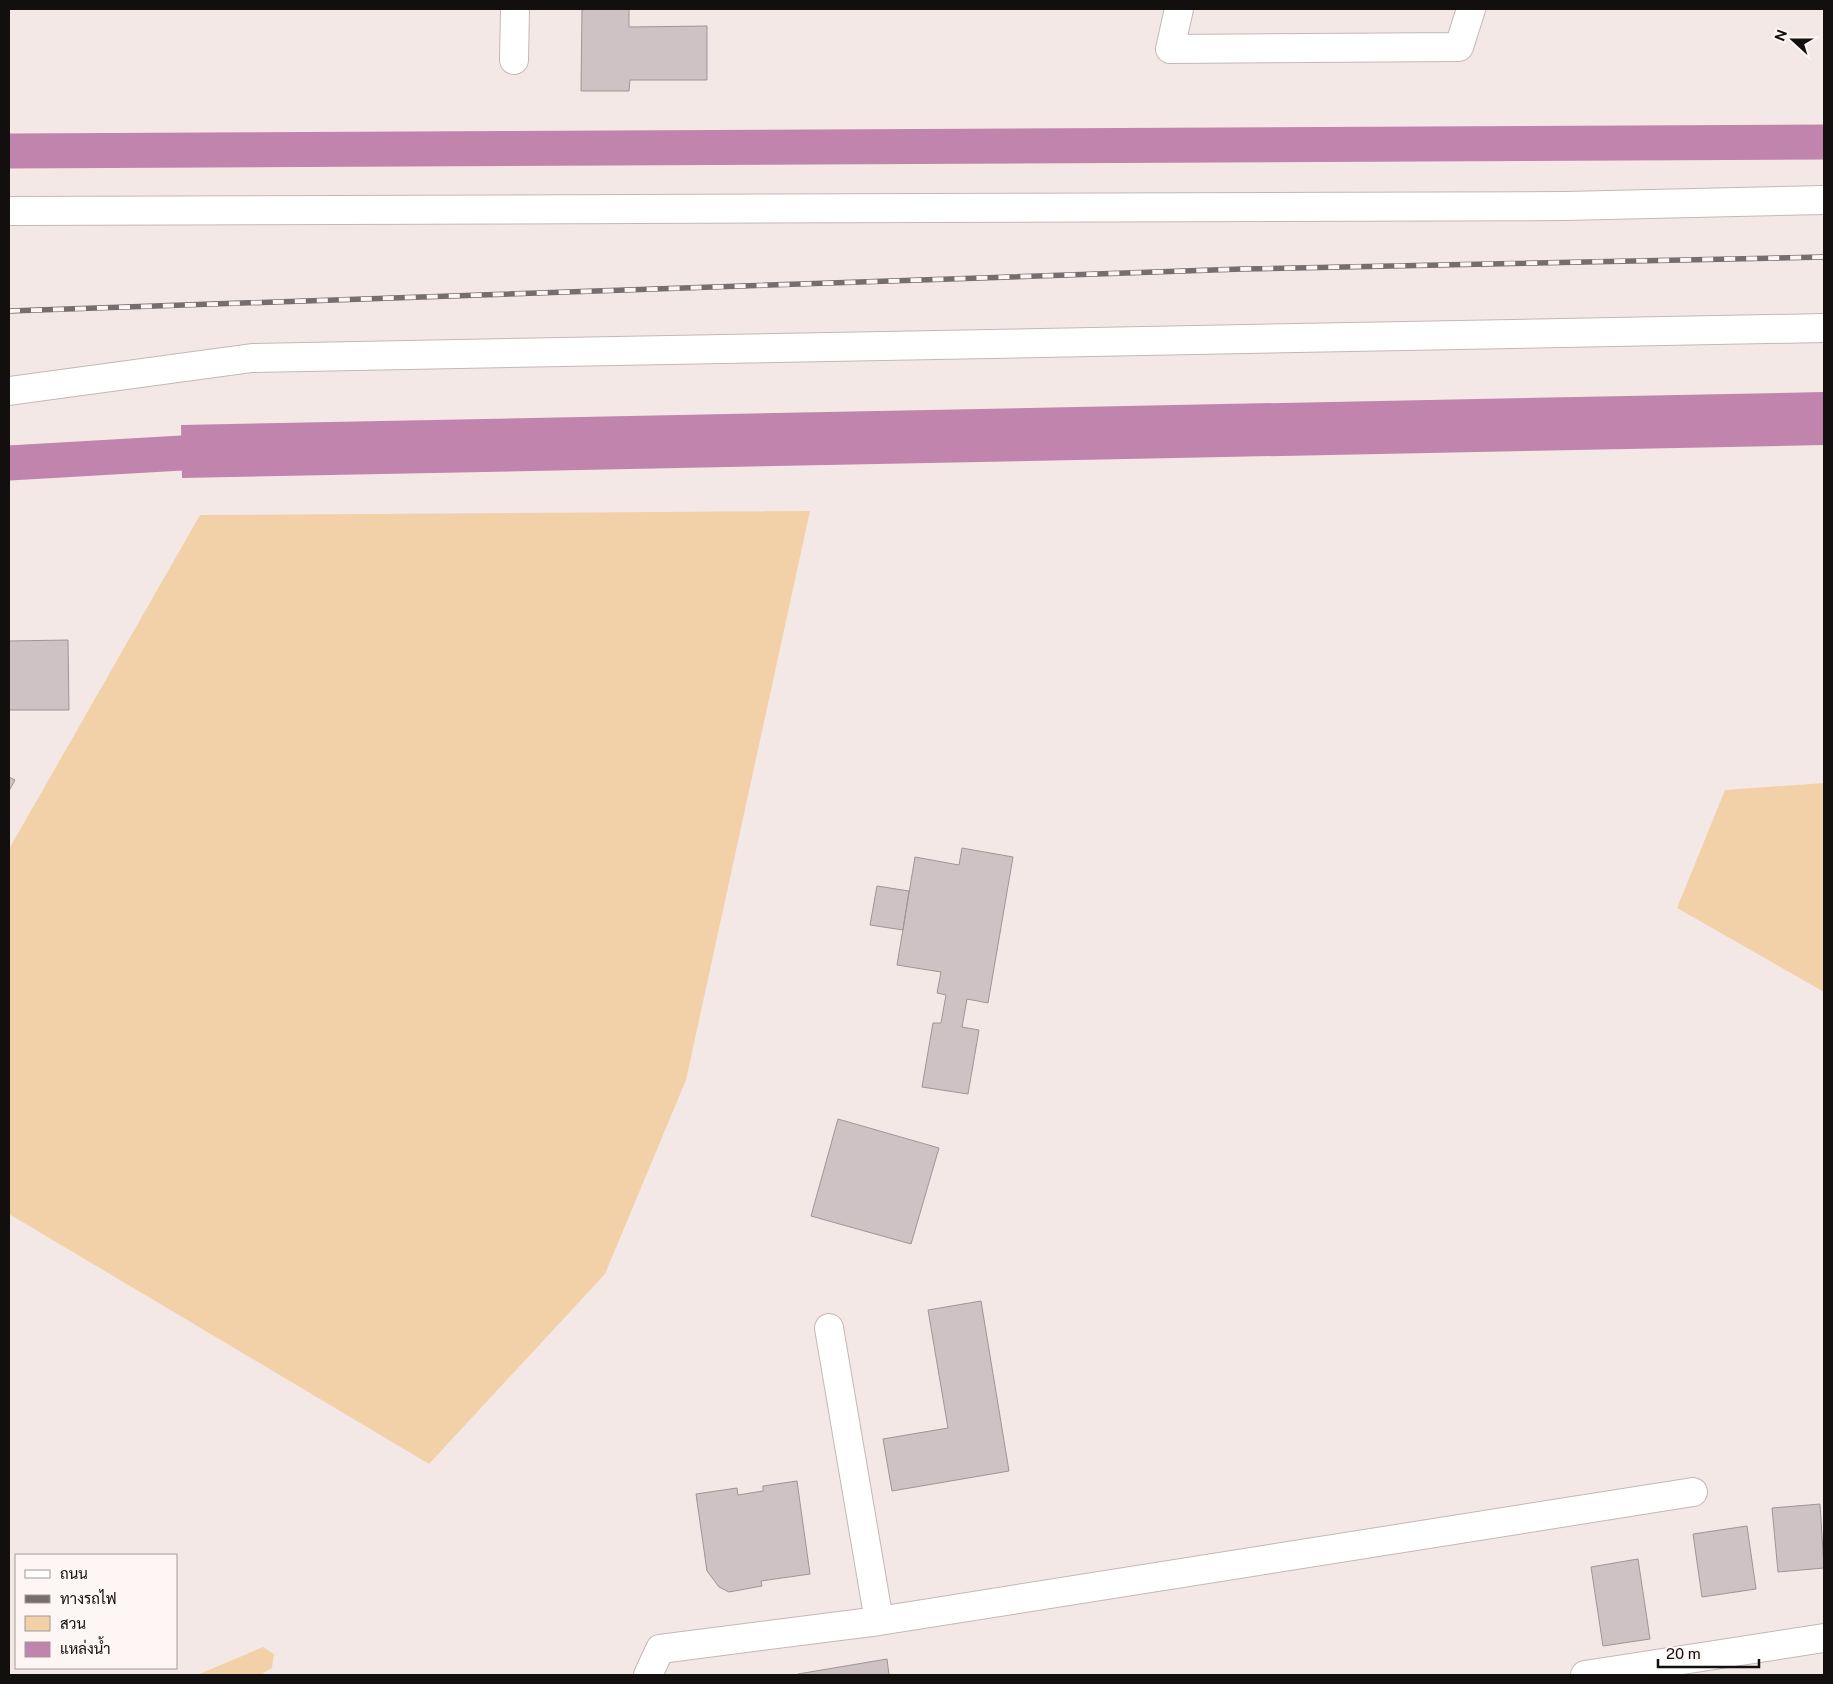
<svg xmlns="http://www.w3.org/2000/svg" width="1833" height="1684" font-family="'Public Sans',Sarabun,sans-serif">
  <rect width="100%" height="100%" fill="#f4e8e6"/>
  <path fill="#f3d1a8" d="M810,511L686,1080L605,1274L429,1464L9,1214V849L200,515Z
    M1824,783V992L1677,908L1725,790Z
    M263,1647L274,1654L272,1668L260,1675H197Z"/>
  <path fill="#c184ac" d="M1824,392V445L182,478L181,425Z"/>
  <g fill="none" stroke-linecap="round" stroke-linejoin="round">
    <path stroke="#c184ac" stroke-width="35" d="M9,151L1824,142
      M9,463L182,453L230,452"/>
  </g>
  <path fill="#cec2c5" stroke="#9f9497" d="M582,9H629V27L707,26V80H630L629,91H581Z
    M68,640L69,710H9V641Z
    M9,777L15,780L9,791Z
    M962,848L1013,857L988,1003L967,999L962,1027L979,1030L968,1094L922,1087L933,1023H941L946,995L937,993L941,972L897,965L915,857L959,865Z
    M877,886L909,891L903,930L870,925Z
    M838,1119L939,1148L911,1244L811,1216Z
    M981,1301L1009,1471L892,1491L883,1439L948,1428L928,1310Z
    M797,1481L810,1574L761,1581L762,1586L729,1592L719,1587L707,1571L696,1494L737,1488L738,1495L763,1491V1486Z
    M1820,1504L1824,1568L1778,1572L1772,1508Z
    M1747,1526L1756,1589L1702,1597L1693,1534Z
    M1638,1559L1650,1639L1603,1646L1591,1567Z
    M887,1659L889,1675H799L798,1674Z"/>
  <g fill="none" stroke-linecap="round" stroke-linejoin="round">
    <defs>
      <path id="minor" d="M1179,9L1170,49L1459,47L1471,9
        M514,60L515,9
        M829,1328L879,1621
        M648,1675L660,1649L879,1621L1693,1492
        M1585,1675L1824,1638"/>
      <path id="tertiary" d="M9,391L252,358L1824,328"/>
      <path id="secondary" d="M9,211L1565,206L1824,200"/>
    </defs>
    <use href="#minor" stroke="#c3b8b7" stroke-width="30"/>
    <use href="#tertiary" stroke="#c3b8b7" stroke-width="30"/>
    <use href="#secondary" stroke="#c3b8b7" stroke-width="30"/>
    <use href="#minor" stroke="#fff" stroke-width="28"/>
    <use href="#tertiary" stroke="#fff" stroke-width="28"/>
    <use href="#secondary" stroke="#fff" stroke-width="28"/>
    <defs>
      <path id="rail" d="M9,311L1242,269L1824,257"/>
    </defs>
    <use href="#rail" stroke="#766e6e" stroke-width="5.5"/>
    <use href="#rail" stroke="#fdf6f5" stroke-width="4" stroke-dasharray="11" stroke-linecap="butt"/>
  </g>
  <rect width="1833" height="1684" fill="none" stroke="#130f0f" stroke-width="20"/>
  <rect x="15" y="1554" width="162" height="115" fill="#fdf6f5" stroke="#9f9a99"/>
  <rect x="25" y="1570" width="25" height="8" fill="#ffffff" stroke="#9f9a99"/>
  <text x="60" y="1579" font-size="15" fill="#130f0f">ถนน</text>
  <rect x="25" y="1595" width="25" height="8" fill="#766e6e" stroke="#9f9a99"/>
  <text x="60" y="1604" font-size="15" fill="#130f0f">ทางรถไฟ</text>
  <rect x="25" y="1616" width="25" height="15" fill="#f3d1a8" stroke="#9f9a99"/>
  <text x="60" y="1629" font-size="15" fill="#130f0f">สวน</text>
  <rect x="25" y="1642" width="25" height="15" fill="#c184ac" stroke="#9f9a99"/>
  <text x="60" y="1654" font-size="15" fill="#130f0f">แหล่งน้ำ</text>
  <g transform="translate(1793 40) rotate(291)" stroke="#fdf6f5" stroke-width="4" paint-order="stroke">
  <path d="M0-4L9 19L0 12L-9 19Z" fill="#130f0f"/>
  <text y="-8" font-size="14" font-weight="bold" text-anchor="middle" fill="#130f0f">N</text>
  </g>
  <path d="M1658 1659v8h101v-8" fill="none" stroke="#130f0f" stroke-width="2.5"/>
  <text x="1666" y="1659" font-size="15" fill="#130f0f" stroke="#fdf6f5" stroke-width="4" paint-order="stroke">20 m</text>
</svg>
